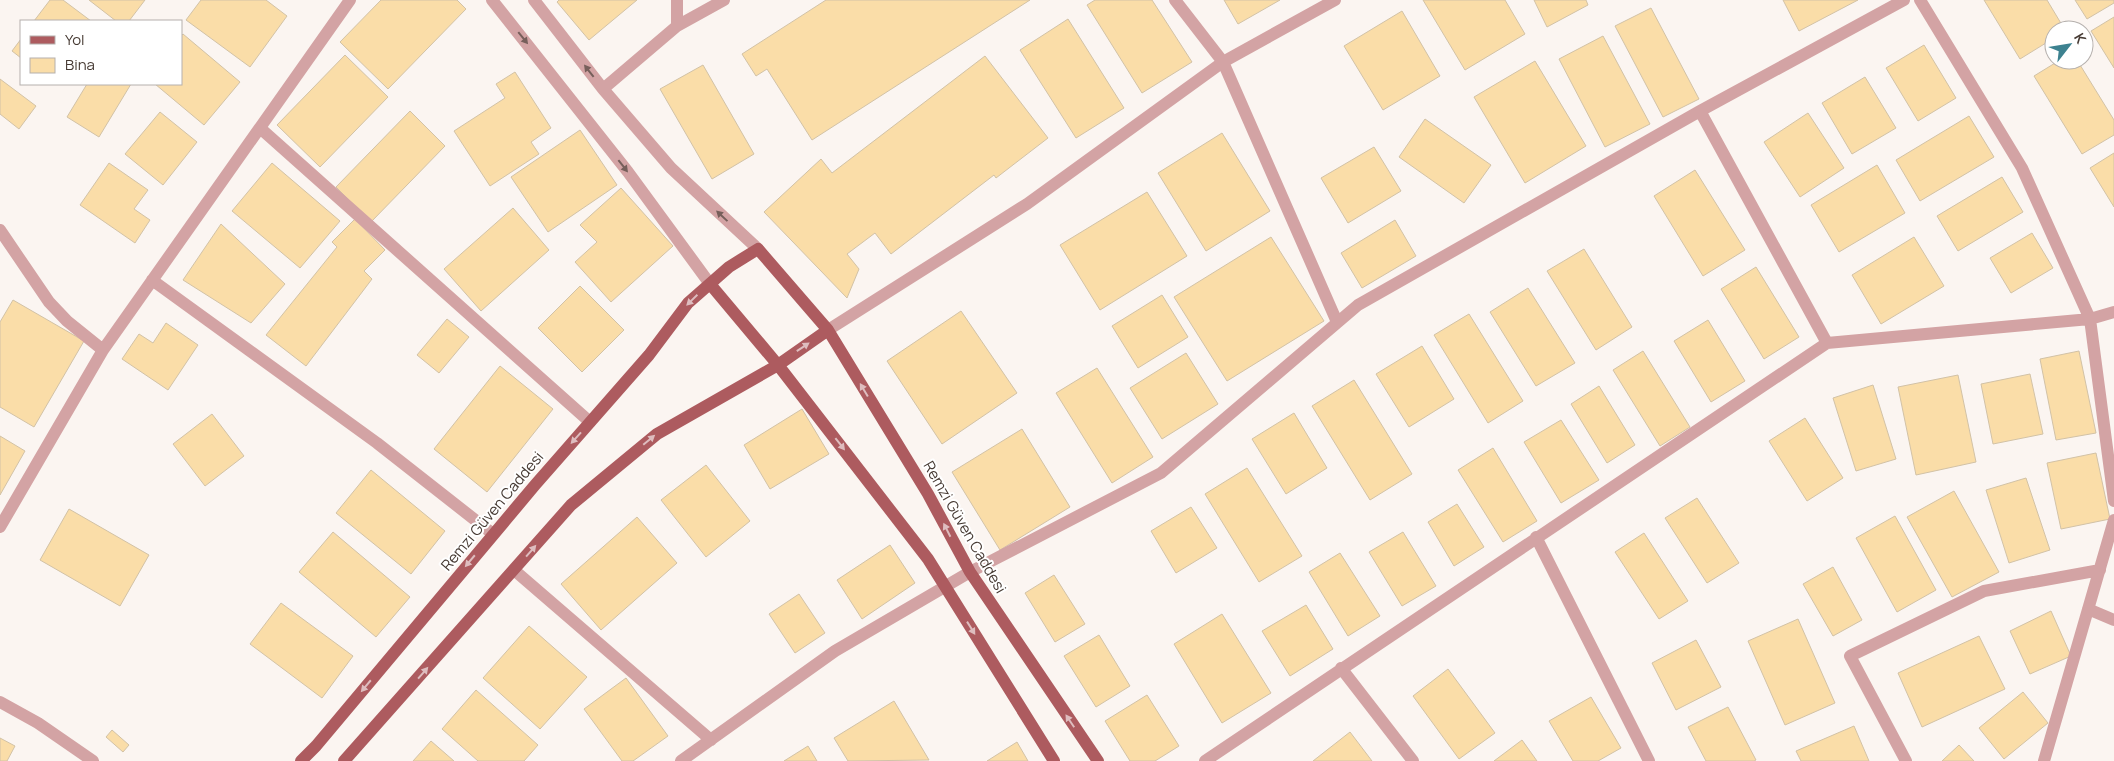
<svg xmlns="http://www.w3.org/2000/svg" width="2114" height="761" font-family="Manrope,sans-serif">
  <rect width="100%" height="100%" fill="#fbf5f1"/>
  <path fill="#fadda8" stroke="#d2c2a6" d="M50,0H63L91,21H34Z
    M89,0H145L129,21H116Z
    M201,0H266L287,16L250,67L186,20Z
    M381,0H457L466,9L388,89L340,42Z
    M559,0H637L589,40L557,2Z
    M826,0H1030L812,140L767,69L756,76L742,54Z
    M1095,0H1152L1192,62L1142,93L1087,5Z
    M1224,0H1280L1238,24Z
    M1423,0H1505L1525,34L1465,70Z
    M1534,0H1586L1588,5L1547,27Z
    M1783,0H1858L1799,31Z
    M1984,0H2047L2065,30H2054V38L2020,59Z
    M2075,0H2114V3L2087,19Z
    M1651,8L1699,99L1663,117L1615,26Z
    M1402,11L1440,76L1383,110L1344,46Z
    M2114,17V68L2091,31Z
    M1068,19L1124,108L1076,138L1020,50Z
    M183,34L240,82L204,125L155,84H181V36Z
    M1603,36L1650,124L1605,147L1559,59Z
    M21,39V58L12,51Z
    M1924,45L1956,98L1918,121L1886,68Z
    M345,55L388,97L320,167L277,125Z
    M985,56L1048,138L996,178L994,175L891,254L875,233L847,254L859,269L847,298L764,212L821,159L832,173Z
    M2060,60H2077L2114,120V135L2082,154L2034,76Z
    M1535,61L1586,146L1525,183L1474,97Z
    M703,65L754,154L712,179L660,89Z
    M515,72L551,128L531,142L539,154L490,186L454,131L505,98L496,84Z
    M1865,77L1896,128L1852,154L1822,103Z
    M0,79L36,106L19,129L0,114Z
    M87,84H131L99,137L67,117Z
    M410,111L445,146L371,222L336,187Z
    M160,112L197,142L163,185L125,154Z
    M1808,113L1844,168L1800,197L1764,142Z
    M1969,116L1994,157L1920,201L1896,160Z
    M1425,119L1491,165L1464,203L1399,157Z
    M580,130L617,185L548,232L511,177Z
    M1222,133L1270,211L1206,251L1158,173Z
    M1374,147L1401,191L1348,223L1321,178Z
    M2114,153V207L2090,168Z
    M109,163L148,190L134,209L150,220L135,243L80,205Z
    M272,163L340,221L300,268L232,211Z
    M1877,165L1905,213L1839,252L1811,205Z
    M1695,170L1745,250L1703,276L1654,196Z
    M2002,177L2023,212L1958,251L1937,216Z
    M621,188L673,246L611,302L575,262L597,242L580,225Z
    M1147,192L1187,256L1100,310L1060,245Z
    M513,208L549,250L481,311L444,269Z
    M355,219L385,250L364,271L372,279L306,366L266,335L337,247L332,242Z
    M1395,220L1416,256L1362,288L1341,253Z
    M221,224L285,284L251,323L183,280Z
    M2032,233L2053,268L2011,293L1990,258Z
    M1271,237L1324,321L1227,381L1174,297Z
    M1914,237L1944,286L1881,324L1852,275Z
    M1584,249L1632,327L1596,350L1547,271Z
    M1756,267L1799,337L1764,359L1721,289Z
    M580,286L624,330L582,372L538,328Z
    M1528,288L1575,363L1536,386L1490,312Z
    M1162,295L1188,337L1138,368L1112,326Z
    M13,300L84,341L34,427L0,407V322Z
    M961,311L1017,393L942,444L887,361Z
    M1469,314L1523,401L1488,423L1434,335Z
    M447,319L469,337L439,373L417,355Z
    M1708,320L1745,381L1711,402L1674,341Z
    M166,323L198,345L168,390L122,359L139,334L153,343Z
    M1422,346L1454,399L1409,427L1376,374Z
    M1643,351L1690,427L1660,446L1613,370Z
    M2079,351L2096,433L2056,440L2040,359Z
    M1186,353L1218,404L1162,439L1130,388Z
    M500,366L553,409L487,492L434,449Z
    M1097,368L1153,457L1112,483L1056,393Z
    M2030,374L2043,434L1993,444L1981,384Z
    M1958,375L1976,462L1916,475L1898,387Z
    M1354,380L1412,474L1370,500L1312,406Z
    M1873,385L1896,459L1856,471L1833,398Z
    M1599,386L1635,445L1607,463L1571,404Z
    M802,409L829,454L770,489L744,445Z
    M1294,413L1327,468L1286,494L1252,439Z
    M212,414L244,456L205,486L173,444Z
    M1805,418L1843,478L1807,501L1769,441Z
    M1561,420L1599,480L1561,503L1524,442Z
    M1022,429L1070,507L1000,550L952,472Z
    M0,436L25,451L0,495Z
    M1493,448L1537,521L1503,542L1458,470Z
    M2096,453L2110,519L2061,529L2047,463Z
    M706,465L750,521L706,557L661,500Z
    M1247,468L1302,556L1259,582L1205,494Z
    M371,470L445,531L411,574L336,513Z
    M2026,478L2050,550L2009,563L1986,490Z
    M1954,491L1999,572L1952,597L1907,517Z
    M1697,498L1739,563L1707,583L1665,518Z
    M1457,504L1484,547L1454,566L1428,522Z
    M1191,507L1217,548L1176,573L1151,531Z
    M69,509L149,555L120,606L40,560Z
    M1895,516L1936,590L1897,612L1856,538Z
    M637,517L677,563L601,630L561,584Z
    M333,532L410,597L376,637L299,572Z
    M1403,532L1436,586L1402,606L1369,552Z
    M1644,533L1688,601L1659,619L1615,552Z
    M890,545L915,583L862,619L837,580Z
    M1340,553L1380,616L1348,636L1309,572Z
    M1833,567L1862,620L1833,636L1803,584Z
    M1054,575L1085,624L1055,642L1025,593Z
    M799,594L825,633L795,653L769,614Z
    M281,603L353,656L322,698L250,644Z
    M1306,605L1333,649L1290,676L1262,631Z
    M2051,611L2071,656L2030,674L2010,631Z
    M1222,614L1271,693L1222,723L1174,644Z
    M1798,619L1835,703L1785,725L1748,641Z
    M529,626L587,677L540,729L483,678Z
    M1099,635L1130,686L1096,707L1064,656Z
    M1979,636L2005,689L1922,727L1898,673Z
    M1696,640L1721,687L1676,710L1652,663Z
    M1448,669L1495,733L1459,759L1413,696Z
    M626,678L668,736L633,761H622L584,709Z
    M476,690L538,745L524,761H478L442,729Z
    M2023,692L2048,723L2004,759L1979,728Z
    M1147,695L1179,746L1155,761H1130L1105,721Z
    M1591,697L1621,748L1598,761H1573L1549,721Z
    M894,701L929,760L848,761L834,738Z
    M1728,707L1756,760L1754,761H1706L1688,727Z
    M1854,726L1869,761H1801L1796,751Z
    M112,730L129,745L123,752L106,737Z
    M1350,732L1372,761H1313Z
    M0,738L15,746L7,761H0Z
    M1522,740L1537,761H1494Z
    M431,741L454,761H413Z
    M1017,742L1028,761H987Z
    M1959,745L1974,761H1942Z
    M808,746L817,761H784Z"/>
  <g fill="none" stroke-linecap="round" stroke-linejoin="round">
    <path stroke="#d3a3a4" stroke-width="12" d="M492,0L628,172L710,284
      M534,0L603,89L671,168L758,249
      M1175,0L1223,62L1337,322
      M1920,0L2022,168L2090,319L2114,501
      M677,26V0
      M603,89L677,26L724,0
      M1700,111L1827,343
      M260,128L590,422
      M0,230L49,302L67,321L103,350
      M152,280L377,443L493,534
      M828,330L1027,204L1223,62L1335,0
      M0,527L103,350L350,0
      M1536,537L1649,761
      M514,570L711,740
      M2088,609L2114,620
      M1341,668L1413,761
      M0,702L38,723L93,761
      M681,761L835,651L970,572L1161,473L1358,305L1700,111L1904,0
      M1205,761L1827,343L2090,319L2114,312
      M1906,761L1850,656L1984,591L2100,570
      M2044,761L2114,520"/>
    <path stroke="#ad5b5f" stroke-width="12" d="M710,284L778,365L928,559L1054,761
      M301,761L316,746L535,485L649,355L688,303L729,267L758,249L828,330L928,494L970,572L1098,761
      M344,761L571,505L657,434L778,365L828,330"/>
  </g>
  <defs><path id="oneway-solid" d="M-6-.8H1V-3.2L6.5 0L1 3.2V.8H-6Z" transform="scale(1.25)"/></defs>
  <g fill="#775f5b">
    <use href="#oneway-solid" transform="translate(523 38) rotate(51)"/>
    <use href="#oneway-solid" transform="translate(589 71) rotate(-128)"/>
    <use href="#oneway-solid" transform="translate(623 166) rotate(52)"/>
    <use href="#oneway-solid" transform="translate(722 216) rotate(-137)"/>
  </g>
  <g fill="#debdbf">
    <use href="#oneway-solid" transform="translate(692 300) rotate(136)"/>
    <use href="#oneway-solid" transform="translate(803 347) rotate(-34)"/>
    <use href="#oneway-solid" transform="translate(864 390) rotate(-121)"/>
    <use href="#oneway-solid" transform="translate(576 438) rotate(132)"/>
    <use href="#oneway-solid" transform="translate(649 440) rotate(-40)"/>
    <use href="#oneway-solid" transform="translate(840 444) rotate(52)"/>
    <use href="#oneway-solid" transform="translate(947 530) rotate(-117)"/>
    <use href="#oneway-solid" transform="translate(531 551) rotate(-49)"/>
    <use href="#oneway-solid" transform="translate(470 561) rotate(130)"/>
    <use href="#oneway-solid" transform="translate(971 628) rotate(58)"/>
    <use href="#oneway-solid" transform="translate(423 673) rotate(-49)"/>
    <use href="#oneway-solid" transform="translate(366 686) rotate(130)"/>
    <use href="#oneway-solid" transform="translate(1070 721) rotate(-124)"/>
  </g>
  <g text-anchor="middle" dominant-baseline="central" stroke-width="4" stroke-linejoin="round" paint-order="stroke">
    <g font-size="15" fill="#463a33" stroke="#fff">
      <text transform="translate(492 511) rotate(-50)">Remzi Güven Caddesi</text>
      <text transform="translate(965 527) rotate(60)">Remzi Güven Caddesi</text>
    </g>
  </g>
  <rect x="20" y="20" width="162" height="65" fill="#ffffff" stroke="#b5b0ad"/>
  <rect x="30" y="36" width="25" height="8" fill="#ad5b5f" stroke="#b5b0ad"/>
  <text x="65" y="45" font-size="15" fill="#463a33">Yol</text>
  <rect x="30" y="58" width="25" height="15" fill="#fadda8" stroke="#b5b0ad"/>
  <text x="65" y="70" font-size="15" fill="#463a33">Bina</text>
  <g transform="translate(2069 45) rotate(59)"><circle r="24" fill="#ffffff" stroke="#b5b0ad"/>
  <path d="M0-4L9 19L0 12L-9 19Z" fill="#3d8290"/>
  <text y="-8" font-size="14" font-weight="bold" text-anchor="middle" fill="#463a33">K</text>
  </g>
</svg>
